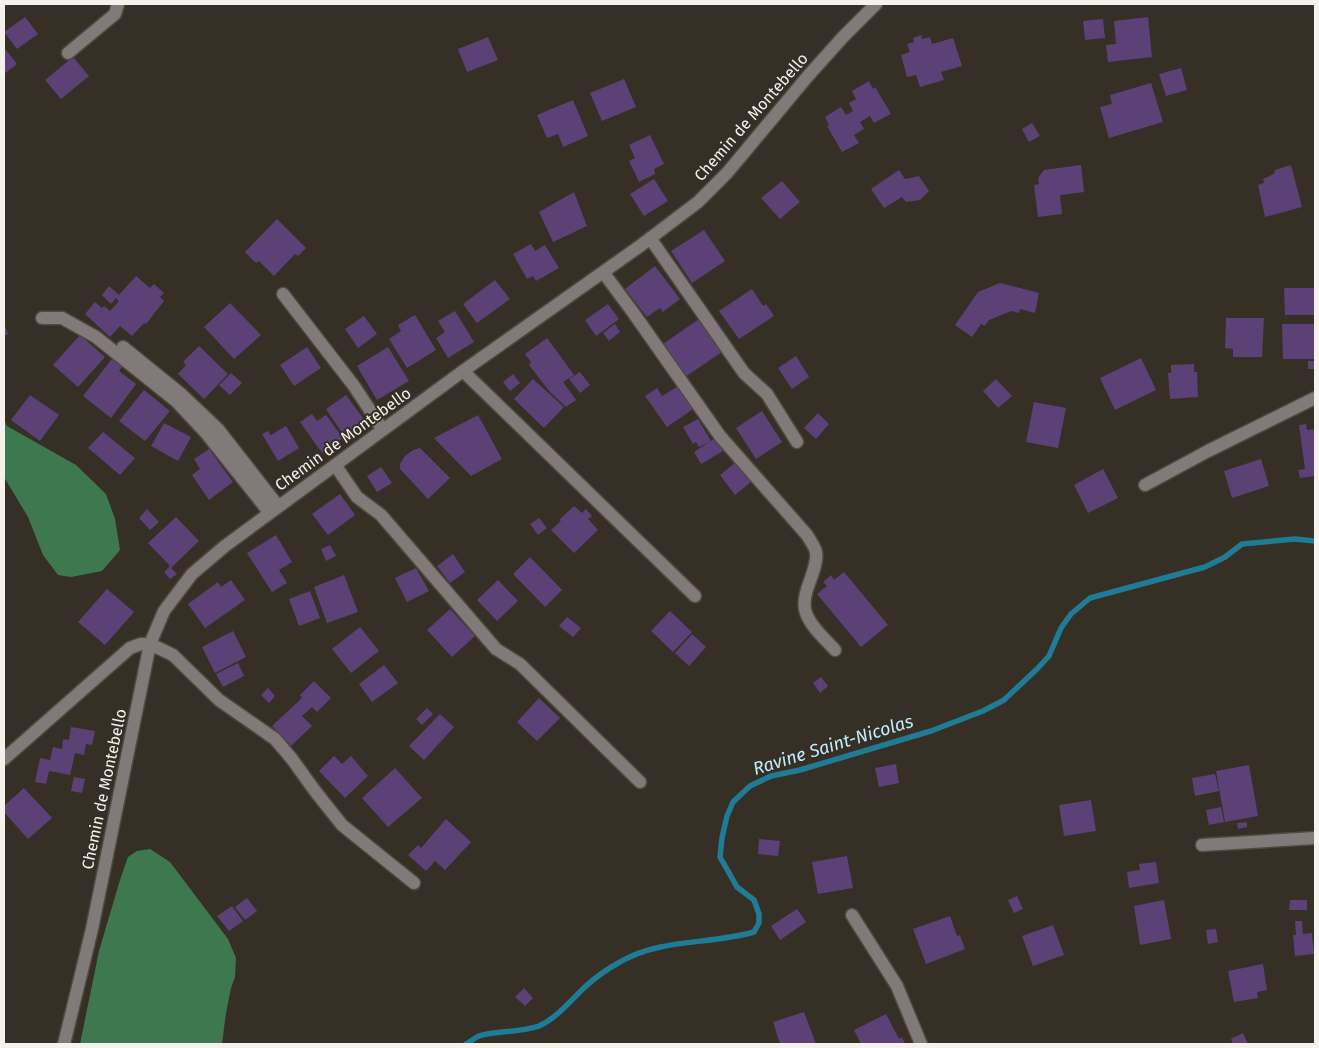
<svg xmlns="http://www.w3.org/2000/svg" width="1319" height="1048" font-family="'Fira Sans',sans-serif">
  <rect width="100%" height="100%" fill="#362f25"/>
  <path fill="#3e784e" d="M4,420L7,426L76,465L106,494L115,519L120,550L102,571L71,577L58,575L43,555L28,517L4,477Z
    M150,849L170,862L228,939L236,958L235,977L231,988L226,1013L222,1044H80L99,951L120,880L128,857L137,851Z"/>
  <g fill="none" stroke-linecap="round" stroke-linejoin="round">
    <path stroke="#1f7c96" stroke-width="5.5" d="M466,1044C470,1042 474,1038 479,1036C496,1030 520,1033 539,1026C557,1018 572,999 586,986C596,977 607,969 620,962C661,938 709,945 754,932L759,923V914L754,900L737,887L720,857L722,838L727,816L733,802L750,786L771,776L800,770L931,731L983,711L1004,700L1037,669L1049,656L1061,628L1071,614L1090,598L1205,567L1225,557L1242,544L1295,539L1315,541"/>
  </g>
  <path fill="#5c4177" d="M25,17L38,34L17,49L4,32Z
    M1148,17L1152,57L1108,62L1106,45L1116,44L1114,21Z
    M1103,19L1105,38L1085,40L1083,21Z
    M921,35L922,39L930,37L932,44L953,38L962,66L941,72L944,80L920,87L916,75L907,77L901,55L910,52L907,44L914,42L913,38Z
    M488,37L498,60L467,72L458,49Z
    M6,50L17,64L4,74V52Z
    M73,57L89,76L61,99L45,80Z
    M1181,68L1187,90L1166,96L1159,74Z
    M624,79L636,107L602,121L590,93Z
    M869,81L873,89L875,87L891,114L874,123L870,116L860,122L864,129L854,135L859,143L842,152L827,126L829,125L825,117L841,107L846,115L853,111L849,103L856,99L852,91Z
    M1151,83L1163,122L1109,138L1100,107L1112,104L1110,95Z
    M573,100L588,136L563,147L558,134L547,138L537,115Z
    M1032,123L1040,136L1029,142L1022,129Z
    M650,135L664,164L654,169L655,174L639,182L629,161L635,158L629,145Z
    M1081,165L1084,192L1060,195L1062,214L1038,217L1034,185L1039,184L1038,178L1044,170Z
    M1291,165L1302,207L1265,217L1258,185L1264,183L1263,179L1274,174L1275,170Z
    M899,170L905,179L919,176L929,191L920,200L906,202L902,197L884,208L871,189Z
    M654,179L668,201L644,216L630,194Z
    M782,181L800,202L780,219L761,198Z
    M574,192L587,226L553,242L539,212Z
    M277,219L306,248L298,256L295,254L274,276L259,261L256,263L245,252Z
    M704,230L725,261L692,283L671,251Z
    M531,244L535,251L545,245L559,268L536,281L533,276L527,279L513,254Z
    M655,266L680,299L663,312L660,308L647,317L625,289Z
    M136,276L150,288L154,284L164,293L160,297L164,301L146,324L144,323L132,336L120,326L110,337L85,314L95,302L102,308L104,306L110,311L119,301L116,298L111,304L102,295L109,286L119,295Z
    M495,280L510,299L477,323L463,304Z
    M1000,283L1039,293L1035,313L1020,309L1019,313L1011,311L989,320L985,326L981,324L972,337L955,325L978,292Z
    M1284,288H1315V315H1285Z
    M752,289L763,306L766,304L774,316L739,339L719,311Z
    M230,303L261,335L234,359L204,327Z
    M608,304L619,319L596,336L585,320Z
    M455,311L474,342L448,358L436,338L445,332L438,321Z
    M415,315L436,350L407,368L389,339L401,331L398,325Z
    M364,316L377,334L358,348L345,329Z
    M1226,318H1264L1262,357H1233V349L1225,348Z
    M699,319L722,352L685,377L663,344Z
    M4,323L8,334L4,336Z
    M615,324L620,332L609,341L603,333Z
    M1282,324H1315V359H1283Z
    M80,335L105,357L78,387L53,365Z
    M547,338L574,375L563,382L576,400L566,407L550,392L529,365L531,362L525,354Z
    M199,346L228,374L204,399L178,374L186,365L183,362Z
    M307,347L321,368L294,386L280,365Z
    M388,347L409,381L377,400L357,366Z
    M115,355L125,363L119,371L136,384L111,418L83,396Z
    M796,356L809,377L792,389L778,368Z
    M1141,358L1156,390L1115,410L1100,378Z
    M1308,361H1315V369H1308Z
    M1194,364V372H1197L1198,397L1170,399L1168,373H1171V365Z
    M580,372L590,385L580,393L569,379Z
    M231,373L242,383L230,395L219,385Z
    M513,374L520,383L510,391L503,382Z
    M533,379L564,407L544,428L514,399Z
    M996,379L1012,396L998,408L983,391Z
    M677,387L693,409L667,427L645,396L657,388L662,396Z
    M144,390L170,411L145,441L119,421Z
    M30,395L59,415L40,441L11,420Z
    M346,395L368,425L347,440L326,409Z
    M1034,402L1066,408L1058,448L1026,442Z
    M762,411L782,442L756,459L736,428Z
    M818,413L829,424L816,439L804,428Z
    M312,414L317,421L326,415L343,438L322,453L300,422Z
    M478,415L502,459L471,476L434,438Z
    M698,419L711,441L715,439L723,451L701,464L694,452L709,442L699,447L696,442L693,444L683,427Z
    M164,423L191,437L178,461L151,446Z
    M1306,424L1307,430L1315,429V476L1300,478L1298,470L1305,469L1299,425Z
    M286,426L299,448L278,461L262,434L268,431L271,435Z
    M103,432L135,458L120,475L88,448Z
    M420,448L450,478L428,499L400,469V464L404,457L413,450Z
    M209,449L233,482L209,500L192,475L200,469L194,459Z
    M1261,459L1269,486L1232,498L1224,471Z
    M737,461L752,481L735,495L720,475Z
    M381,467L392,483L377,492L367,476Z
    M1103,469L1118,498L1088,513L1074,485Z
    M340,494L355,515L328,535L312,514Z
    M574,506L582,513L586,509L592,516L588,519L598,530L574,553L551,530L561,521L559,520Z
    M147,509L159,522L150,530L139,518Z
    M176,517L199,541L171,568L177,574L170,579L164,572L170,566L148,543Z
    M539,518L547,528L538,535L530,524Z
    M276,535L292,562L279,570L287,583L272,592L247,553Z
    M330,545L336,556L326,561L321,549Z
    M453,554L465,572L450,583L437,566Z
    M530,557L562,590L545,607L513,574Z
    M416,568L429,591L407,602L395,578Z
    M844,572L888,625L861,647L817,594L827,586L823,582L831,575L834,580Z
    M344,575L358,612L327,623L314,587Z
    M231,580L245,600L205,628L188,604L218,582L221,587Z
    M498,580L518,601L497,621L477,600Z
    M107,589L134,612L105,645L78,622Z
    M310,591L320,618L299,626L289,599Z
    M450,609L475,636L452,657L427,630Z
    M670,611L692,632L673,652L651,631Z
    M567,617L581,628L573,637L559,626Z
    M360,627L379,651L351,673L332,649Z
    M233,631L246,657L215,673L202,647Z
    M692,634L706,647L689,666L675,653Z
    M238,663L244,676L223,687L216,674Z
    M384,665L398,683L372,702L359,684Z
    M821,677L828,686L820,693L813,683Z
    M314,681L331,698L317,712L312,707L302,716L312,726L291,746L272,726L302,698L300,695Z
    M268,688L275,696L269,703L261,695Z
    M539,698L560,718L537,741L517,722Z
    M427,708L433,714L422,725L416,719Z
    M440,714L454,727L424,760L409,746Z
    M71,727L95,731L92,745L86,744L84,755L75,753L70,775L49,771L46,784L35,782L40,758L50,760L53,747L62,749L63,739L69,740Z
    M334,756L342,764L351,756L368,776L345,798L319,771Z
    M896,764L899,783L879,787L875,768Z
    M1249,765L1258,816L1225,822L1216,771Z
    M395,768L422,798L388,827L362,798Z
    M1215,774L1219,791L1195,796L1192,778Z
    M74,777L85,779L82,793L71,791Z
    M24,788L52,818L28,839L4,812V806Z
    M1091,800L1096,831L1064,836L1059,805Z
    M1221,807L1224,822L1209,825L1206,810Z
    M446,819L471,842L445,870L435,861L426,871L408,855L418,845L421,848Z
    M1247,822V827L1238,829L1237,823Z
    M759,839L780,841L778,856L758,854Z
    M847,856L853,888L818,894L812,862Z
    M1156,862L1159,883L1129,888L1127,872L1140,870L1139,864Z
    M1017,896L1023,909L1014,913L1008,900Z
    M247,898L257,911L245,920L235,907Z
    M1164,900L1171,939L1140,945L1134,906Z
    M1290,900H1307V910H1289Z
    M232,906L243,921L229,931L217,916Z
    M797,909L806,922L780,940L771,926Z
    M950,916L957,936L960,935L965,949L926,964L913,929Z
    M1295,921H1302L1303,934L1312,933L1314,954L1295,956L1293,935H1296Z
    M1053,925L1064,955L1033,966L1022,936Z
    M1216,929L1218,942L1208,944L1206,930Z
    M1263,964L1267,990L1257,992L1258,998L1234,1002L1228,971Z
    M524,988L533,998L525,1006L515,997Z
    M804,1012L816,1044H780L773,1022Z
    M886,1014L899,1039L902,1037L905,1044H861L854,1030Z
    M1243,1033L1248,1044H1233L1231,1039Z"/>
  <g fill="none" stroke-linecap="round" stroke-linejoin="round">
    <defs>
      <path id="minor" d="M68,53L115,14L118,4
        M650,238L744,373L767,394L797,442
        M603,272L632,311L720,436L807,535C810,540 815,547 816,552C819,571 799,593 806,613C811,627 825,639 835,650
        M283,294L354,386L383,430
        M42,318H62L96,337L176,401L206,433L269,512
        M123,347L181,394L218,429L278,506
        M463,371L695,596
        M335,465L357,497L381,515L496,649L520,664L640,782
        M1145,485L1208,451L1315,398
        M4,759L130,648L141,644H150L173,655L219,700L275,739L292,759L315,791L342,825L414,883
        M1202,845L1315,838
        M852,915L897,986L921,1044
        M64,1044L92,929L150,644L164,611L192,574L225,546L463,371L640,246L698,202L727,173L808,76L843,37L876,4"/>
    </defs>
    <use href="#minor" stroke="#514a41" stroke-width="15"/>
    <use href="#minor" stroke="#817a79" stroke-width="12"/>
  </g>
  <g text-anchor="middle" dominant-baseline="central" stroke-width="4" stroke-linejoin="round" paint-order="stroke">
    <g font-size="16" fill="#f5f1eb" stroke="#362f25">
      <text transform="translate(751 117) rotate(-49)">Chemin de Montebello</text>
      <text transform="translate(343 439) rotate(-36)">Chemin de Montebello</text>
      <text transform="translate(104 789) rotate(-78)">Chemin de Montebello</text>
    </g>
    <g font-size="18" font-style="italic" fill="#c1ecfb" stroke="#362f25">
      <text transform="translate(833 745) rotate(-17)">Ravine Saint-Nicolas</text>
    </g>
  </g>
  <rect width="1319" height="1048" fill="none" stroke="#f5f1eb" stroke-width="10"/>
</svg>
